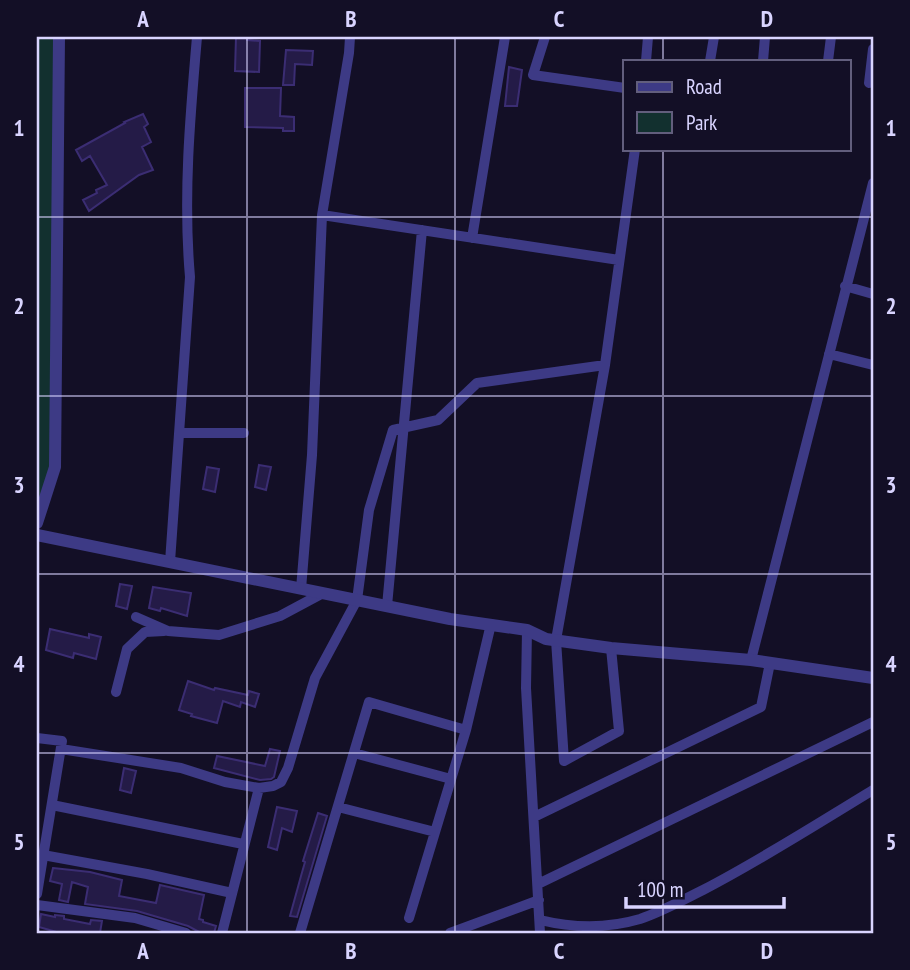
<svg xmlns="http://www.w3.org/2000/svg" width="910" height="970" font-family="'PT Sans Narrow',sans-serif">
  <rect width="100%" height="100%" fill="#130f26"/>
  <path fill="#12302f" d="M37,37H59L55,467L37,523Z"/>
  <path fill="#241b47" stroke="#3b2d73" stroke-width="2" d="M236,37H247V40L260,41L259,72L235,71Z
    M286,50L313,51L312,65L295,64L294,85H283Z
    M509,67L522,70L517,106H505Z
    M245,88H281L280,116L294,117V131H283V128L245,127Z
    M143,114L148,124L144,127L151,142L142,147L153,170L139,175L89,211L83,200L97,193L96,190L107,185L90,156L82,161L76,150L125,123L124,122Z
    M259,465L271,467L266,490L255,487Z
    M207,467L219,469L215,492L203,489Z
    M120,584L132,586L127,609L116,606Z
    M153,587L191,593L187,616L161,608L160,611L149,608Z
    M50,629L89,638V634L101,637L96,659L74,653L73,658L46,650Z
    M188,681L214,690L215,688L248,695L249,691L259,694L255,707L241,702L240,707L223,701L217,723L191,716L192,714L179,710Z
    M270,749L280,751L274,777L271,779L260,780L214,768L217,756L265,766Z
    M124,768L136,771L131,793L120,790Z
    M277,807L297,811L292,832L282,828L277,850L268,847Z
    M318,813L327,816L297,917L290,916L301,876L305,862L303,861Z
    M53,868L90,872L122,880L119,896L156,903L160,885L204,895L199,919L203,920V922L216,926L214,933H201L188,926L137,911L85,904L88,887L72,882L68,902L59,900L62,884L50,881Z
    M41,914L55,917V915L64,916V919L90,924L91,920L102,921L100,933H60L39,927Z"/>
  <g fill="none" stroke-linecap="round" stroke-linejoin="round">
    <path stroke="#3d3a85" stroke-width="10" d="M545,37L533,75L625,88
      M646,61L648,37
      M710,61L714,37
      M763,61L765,37
      M828,61L831,37
      M869,83L873,49
      M322,215L619,260
      M472,238L505,37
      M845,286L873,294
      M829,354L873,365
      M179,433H244
      M170,562L190,277C183,197 190,117 197,37
      M301,589L312,455L322,215L349,53L350,37
      M387,606L422,230
      M136,617L168,631L219,635L280,616L323,593
      M527,630L526,688L540,933
      M611,648L619,731L564,761L556,640L605,365L635,149
      M751,660L873,183
      M116,692L127,649L145,632L164,631
      M37,738L62,741L37,894
      M61,749L181,768L225,782L259,788L273,786L281,782L288,768L315,678L357,600L369,510L393,430L438,420L477,383L605,365
      M354,753L451,779
      M52,805L243,844
      M338,807L435,832
      M534,817L761,707L770,663
      M43,855L147,874L232,893
      M538,884L873,722
      M37,905L135,918L186,933
      M409,918L466,730L491,624
      M540,920C573,928 606,929 640,919C661,912 683,900 703,890C761,860 817,824 873,790
      M222,933L259,788
      M300,933L369,702L466,730
      M450,933L539,900"/>
    <path stroke="#3d3a85" stroke-width="12" d="M37,523L55,467L59,37
      M37,535L450,619L527,630L546,639L611,648L751,660L873,678"/>
  </g>
  <path fill="none" stroke="#d9d4ff" stroke-width="2" stroke-opacity="0.55" d="M247,37V933M455,37V933M663,37V61M663,149V933M37,217H873M37,396H873M37,574H873M37,753H873"/>
  <rect width="910" height="970" fill="none" stroke="#130f26" stroke-width="77"/>
  <rect x="623" y="60" width="228" height="91" fill="#130f26" stroke="#625e7d" stroke-width="2"/>
  <rect x="637" y="82" width="35" height="10" fill="#3d3a85" stroke="#625e7d" stroke-width="2"/>
  <text x="686" y="94" font-size="21" fill="#d9d4ff">Road</text>
  <rect x="637" y="112" width="35" height="21" fill="#12302f" stroke="#625e7d" stroke-width="2"/>
  <text x="686" y="130" font-size="21" fill="#d9d4ff">Park</text>
  <path d="M626 897v10h158v-10" fill="none" stroke="#d9d4ff" stroke-width="3.5"/>
  <text x="637" y="897" font-size="21" fill="#d9d4ff" stroke="#130f26" stroke-width="5" paint-order="stroke">100 m</text>
  <rect x="38" y="38" width="834" height="894" fill="none" stroke="#d9d4ff" stroke-width="2.5"/>
  <g font-size="23" text-anchor="middle" font-weight="bold" fill="#d9d4ff">
    <text x="143" y="27">A</text>
    <text x="351" y="27">B</text>
    <text x="559" y="27">C</text>
    <text x="767" y="27">D</text>
    <text x="19" y="136">1</text>
    <text x="891" y="136">1</text>
    <text x="19" y="314">2</text>
    <text x="891" y="314">2</text>
    <text x="19" y="493">3</text>
    <text x="891" y="493">3</text>
    <text x="19" y="672">4</text>
    <text x="891" y="672">4</text>
    <text x="19" y="850">5</text>
    <text x="891" y="850">5</text>
    <text x="143" y="959">A</text>
    <text x="351" y="959">B</text>
    <text x="559" y="959">C</text>
    <text x="767" y="959">D</text>
  </g>
</svg>
